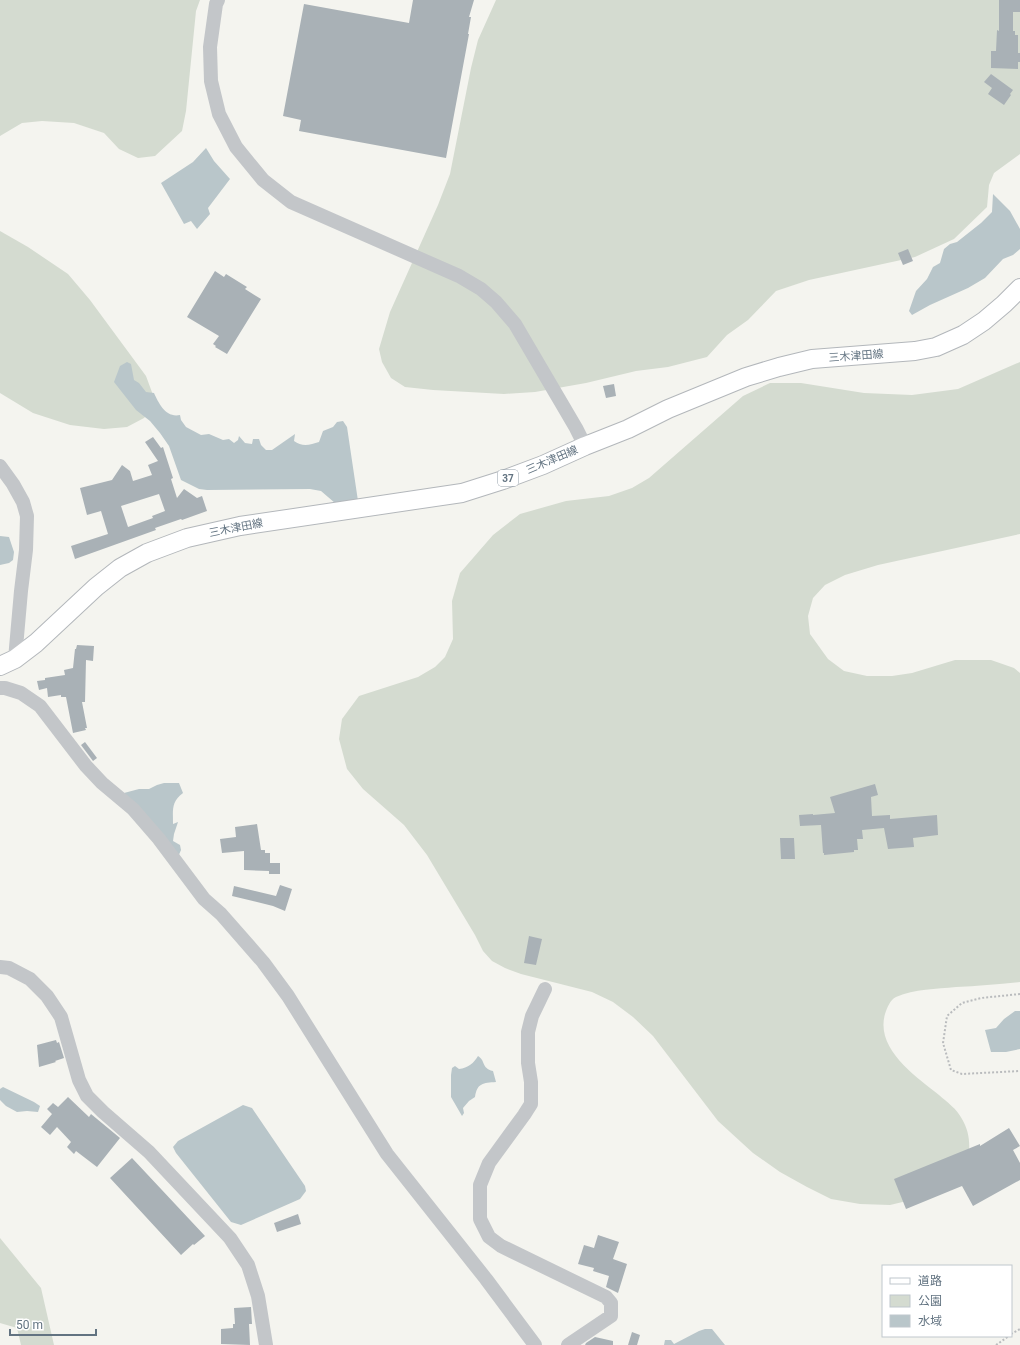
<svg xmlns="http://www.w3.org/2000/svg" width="1020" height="1345" font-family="Roboto,'Noto Sans JP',sans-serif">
  <rect width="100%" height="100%" fill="#f4f4ef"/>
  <path fill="#d4dbd0" d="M0,0H200L196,11L186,111L182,131L155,156L138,158L119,149L104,133L74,123L42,121L22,123L0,136Z
    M496,0H1020V154L994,173L989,185L987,207L954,239L915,257L809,280L776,291L748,320L727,335L707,357L668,367L636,371L586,383L535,392L504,394L433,390L405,387L391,378L382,362L379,349L390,312L438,205L450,174L471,68L478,40Z
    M0,231L28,247L68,274L90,300L146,376L153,395L151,410L144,418L127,427L104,429L70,425L33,413L0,393Z
    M1020,362V534L878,565L845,575L825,585L813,598L808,616L810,634L828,659L844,671L867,676H892L912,673L955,660H991L1014,668L1020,673V982C999,984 977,986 956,987C936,989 915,989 896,997C890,1000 887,1008 885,1014C875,1049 916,1077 939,1095C947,1102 957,1109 962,1119C968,1129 970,1140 969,1151L911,1200L890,1205L860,1204L831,1199L807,1187L780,1172L753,1153L718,1121L653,1036L633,1017L613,1002L592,992L521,974L505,968L492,961L483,951L475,935L427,855L404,825L363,789L347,769L339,739L342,719L359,696L418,677L435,667L445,657L453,639L452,601L460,573L493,535L520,514L566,501L609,496L632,488L649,478L743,396L770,383H801L864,393L912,395L958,389Z
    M0,1238L41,1288L54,1345H21L17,1328L0,1323Z"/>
  <path fill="#b9c6ca" d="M206,148L214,161L230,179L208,208L210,214L197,229L191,221L184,224L161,183L193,162Z
    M993,194L1010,211L1020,229V249L1013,255L1003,259L985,278L968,288L930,305L912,315L909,311L916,291L927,279L933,267L940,263L944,249L950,244L957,242L981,223L992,212Z
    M127,362L131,364L134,380L139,383L146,392L154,393C159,404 166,418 180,415L181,420L186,427L201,435L209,434L223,440L229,439L234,443L238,440L239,436L245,443L252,444L253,439H259L261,445L266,450H272L295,434L294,441C302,447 310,445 319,442L323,431L333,427L337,422L343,421L347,427L358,501L335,503L321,491L310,489L207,490L199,489L181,480L169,446L160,433L150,421L136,410L114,382L120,366Z
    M0,536L9,537L14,552L13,560L9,563L0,565Z
    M164,783H179L183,793C171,802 173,810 173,824L178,822L174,834L173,841L180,845L181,850L178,857L124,793L139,789H149L157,785Z
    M1015,1011H1020V1049L1006,1052H991L985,1030L996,1028L1004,1019Z
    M478,1056C486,1061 481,1068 493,1071L496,1082C483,1083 477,1083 475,1097L469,1101L463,1108L464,1113L462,1116L451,1097V1075L452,1068L455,1066L459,1069C468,1068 474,1063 478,1056Z
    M3,1087L34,1102L40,1106L38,1112L27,1111L17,1112L6,1106L0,1100V1089Z
    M243,1105L252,1108L305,1186L306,1191L300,1199L241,1225L231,1222L176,1153L173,1147L178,1141Z
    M705,1329H712L725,1345H664L665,1340H671L674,1344L699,1331Z"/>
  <path fill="#a9b1b6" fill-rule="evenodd" d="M413,0H474L469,17H471L468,34H469L446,158L299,131L301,120L283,116L304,4L409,23Z
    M999,0H1020V12H1013V31H1015V35H1018V53H1020V62H1018V69L991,68V51H996L997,30L999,31Z
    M991,74L1013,90L1010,94L1011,95L1004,105L988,94L992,88L984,82Z
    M908,249L913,261L903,265L898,253Z
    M215,271L224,277L226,274L247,287L245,289L261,299L227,354L215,347L216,346L213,344L219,336L187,317Z
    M614,384L616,396L606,398L603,386Z
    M153,437L161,448L163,447L173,478L171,479L177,498L184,489L197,498L202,496L207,511L182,520L181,519L155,528L156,530L75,559L71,546L108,534L101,511L87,515L80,488L112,480L122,465L130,471L133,481L152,475L148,465L158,461L145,442ZM159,494L165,511L152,516L153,518L128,527L121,506Z
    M77,645L94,646L93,661L86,660L85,702H82L87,728H85L86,730L73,733L66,697H61V695L48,697L47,688L39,690L37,681L45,680V678L65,675L64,670L73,668L75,649H76Z
    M85,742L97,758L93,761L81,745Z
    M875,784L878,795L871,797L872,816L890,815V819L937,815L938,835L913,838L914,847L888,849L884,828L862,830L863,839H857L858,850H854V852L824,855V853H823L821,825L800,826L799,815L813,814V815L835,813L830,797Z
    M257,824L261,850H265V853H270V863H280V874H269V871L244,870V851L222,853L220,839L236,837L235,827Z
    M780,838H794L795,859H781Z
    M280,885L292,889L285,911L273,906L232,896L234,886L276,896Z
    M529,936L542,939L536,965L524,963Z
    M56,1040L57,1043L59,1042L64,1058L55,1061L56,1062L39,1067L37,1045Z
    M68,1097L89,1117L91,1114L120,1138L97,1167L76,1151L74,1154L67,1147L71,1142L57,1127L50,1135L41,1127L52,1114L47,1109L53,1103L58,1107Z
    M1009,1128L1020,1146L1013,1150L1020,1163V1180L973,1206L962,1186L906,1209L894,1179L980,1144V1146Z
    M132,1158L205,1236L194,1245L193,1244L181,1255L110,1178Z
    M298,1214L301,1224L277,1232L274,1223Z
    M598,1235L619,1242L613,1259L627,1264L618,1293L606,1287L609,1276L593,1271L594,1268L578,1264L584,1245L594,1248Z
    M251,1307L252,1324H249L250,1345L221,1344V1329L233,1328V1324H235L234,1308Z
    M632,1332L640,1335L637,1345H628Z
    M595,1337L613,1341V1345H585L586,1343Z"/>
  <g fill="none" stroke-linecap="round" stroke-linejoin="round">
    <defs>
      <path id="major" d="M0,666L15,659L36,643L96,587L120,568L147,553L187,538L240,526L462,493L503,480L543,465L585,446L628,429L668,409L746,377L779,367L812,359L915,351L936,347L963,335L984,321L1004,304L1020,288"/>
    </defs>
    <use href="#major" stroke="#b3b7bb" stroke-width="20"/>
    <path stroke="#babcbe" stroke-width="2" stroke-dasharray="2 2" stroke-linecap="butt" d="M1020,994L981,998L962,1003L947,1016L943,1043L951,1070L962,1074L1020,1071
      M1011,1334L1020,1329
      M996,1345L1009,1336"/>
    <path stroke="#c3c6c9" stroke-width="14" d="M218,0L216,4L210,47L211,81L219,114L236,147L263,180L291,202L459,276L481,289L496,302L515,324L576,428L585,446
      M0,466L13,484L23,502L27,516L26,550L21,591L15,659
      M0,688H5L21,693L40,706L86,766L102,783L133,809L159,839L204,899L221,914L263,962L288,996L387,1154L486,1279L535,1345
      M0,967L9,968L30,979L47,996L61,1017L79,1080L87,1096L103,1112L149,1152L230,1238L248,1265L258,1296L266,1345
      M545,989L532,1016L528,1032V1063L531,1082V1104L524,1115L489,1163L480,1185V1219L489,1237L501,1246L606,1297L611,1303V1316L568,1345"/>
    <use href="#major" stroke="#fff" stroke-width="18"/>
  </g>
  <g text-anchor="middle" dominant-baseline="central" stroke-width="4" stroke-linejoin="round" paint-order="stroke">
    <rect fill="#fff" stroke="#919da7" stroke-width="1" x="498" y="470" width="20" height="16" rx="3"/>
    <g font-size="10" font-weight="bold" fill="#627381">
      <text x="508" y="478">37</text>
    </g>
    <g font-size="11" fill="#627381" stroke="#fff">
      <text transform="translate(856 356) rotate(-4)">三木津田線</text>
      <text transform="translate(552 460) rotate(-23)">三木津田線</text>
      <text transform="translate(236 528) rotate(-11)">三木津田線</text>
    </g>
  </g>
  <rect x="882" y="1265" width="130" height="72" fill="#ffffff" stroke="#c0c7cd"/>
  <rect x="890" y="1278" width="20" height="6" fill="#ffffff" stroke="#c0c7cd"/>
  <text x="918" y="1285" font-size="12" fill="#627381">道路</text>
  <rect x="890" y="1295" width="20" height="12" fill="#d4dbd0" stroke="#c0c7cd"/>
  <text x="918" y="1305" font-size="12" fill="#627381">公園</text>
  <rect x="890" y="1315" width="20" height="12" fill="#b9c6ca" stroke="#c0c7cd"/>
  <text x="918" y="1325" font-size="12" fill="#627381">水域</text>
  <path d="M10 1329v6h86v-6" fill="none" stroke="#627381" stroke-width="2"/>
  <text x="16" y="1329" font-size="12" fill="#627381" stroke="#ffffff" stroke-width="3" paint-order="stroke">50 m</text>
</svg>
